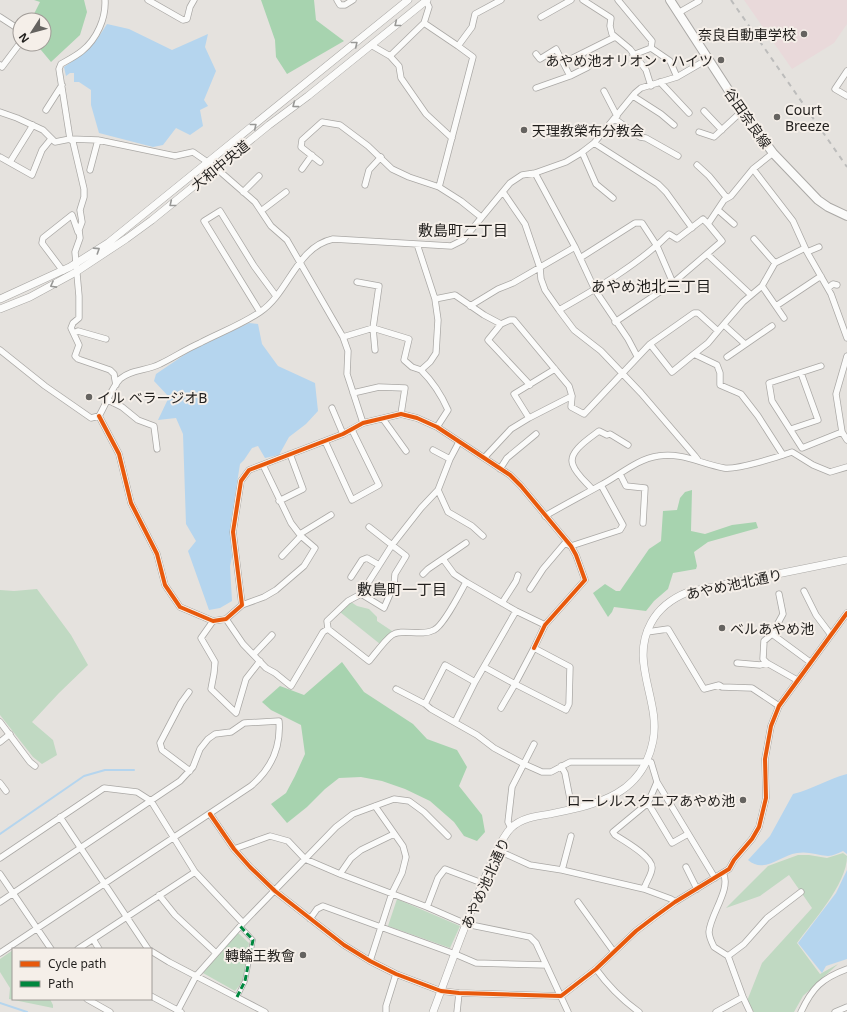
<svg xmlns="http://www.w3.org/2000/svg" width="847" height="1012" font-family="'Noto Sans','Noto Sans JP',sans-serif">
  <rect width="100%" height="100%" fill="#e5e2de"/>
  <path fill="#e9d9da" d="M744,0H847V24L834,43L792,69Z"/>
  <path fill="#c0d9c2" d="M37,589L71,635L88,665L59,693L32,722L53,740L57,755L42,764L33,757L0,715V590L14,591Z
    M351,602L357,606L369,609L377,617V621L392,631L380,644L340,612Z
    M843,853L847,856C847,884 813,921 797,943L820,974L838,964L803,996L794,1012H754L747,1001L762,963L812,908L789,875L760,896L726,908L768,866L798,855H809L827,858Z
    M397,899L460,926L450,948L388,926Z
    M237,932L249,943L243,981L235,991L203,973Z
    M13,950V999H50L53,1005V1008L9,999L10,988L0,972V959Z"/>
  <path fill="#a7d3af" d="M34,0H84L87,12L80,35L51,62L36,44H44V20H31L40,2Z
    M261,0H314L316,20L344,41L287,74L276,57L275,40Z
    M692,490L691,531L705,534L732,525L756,522L758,528L708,542L694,552L697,566L696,569L673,573L668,589L654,601L646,611L614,607L612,612L608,617L593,593L605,584L616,591H620L649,549L661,541L663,511L677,510L680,498L685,492Z
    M342,662L364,692L413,724L427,739L457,750L467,767L459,786L482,815L485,832L477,841L464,836L454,822L430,801L405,789L382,781L361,777L339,778L325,789L307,807L287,823L271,804L286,793L295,776L305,754L301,725L271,710L262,702L280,686L304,695Z"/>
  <path fill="#b5d5ee" d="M107,24L129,29L172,50L208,34L205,47L216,71L204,100L208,106L200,110L203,126L190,135L176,128L163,145L153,147L99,133L91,105V90L79,82H74V73H70L66,76L64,67C86,52 93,47 107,24Z
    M249,323L258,324L262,344L278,366L315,383L318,411L306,424L289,437L279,455L265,458L258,446L252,448L244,460L240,464L230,528L232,557L230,566L232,601L220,608L209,610L188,551L196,541L186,524L183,434L176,418L158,420L169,397L154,381L156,374L190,351Z
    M847,774V854L843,851C838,853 833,856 828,856C817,855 808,851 797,853C779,856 764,874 748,860L770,836L793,794C813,789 828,779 847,774Z
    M847,870V959L826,966L822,973L798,943L836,893Z"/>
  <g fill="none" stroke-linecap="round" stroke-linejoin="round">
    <path stroke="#b5d5ee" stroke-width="2" d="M0,834L84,776L105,770H134
      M0,1003L27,1012"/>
    <defs>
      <path id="pedestrian" d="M237,997L245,981L253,940L240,926"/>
      <path id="minor" d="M105,0C106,18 97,39 82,51C76,56 68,60 61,64L59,69L70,139L73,142L84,189V197L80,210L82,222L79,230L80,238L75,252L79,296V318L73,323L71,328L79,345L75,356L78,359L110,370L114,374L116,385
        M148,0L183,20L187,19L190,7L194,0
        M337,0L340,5H345L353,0
        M583,0L611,18L610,26L612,34L630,49L646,70L651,86
        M618,0L652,41L651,48
        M426,1L429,7L424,23L458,46
        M678,13L699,1
        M0,17L20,30
        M541,17L571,0
        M424,23L390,56L399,66L401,78L426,114L452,138
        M371,45L390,56
        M536,54L540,59L556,49L570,76
        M633,55L651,48L670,61L677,77
        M563,63L615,37
        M0,65L2,67L20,43
        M847,71L835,89L847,96
        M660,82L689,113
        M536,88L570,76L588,67L581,55
        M604,91L617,116
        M633,96L661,114L674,125
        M46,110L62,85
        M704,111L722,130
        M0,112L17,118L43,130L55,142L70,139L98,140L175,156L193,152L216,168L255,202L271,226L287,240L343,337L348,351L347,374L363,423
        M615,119L640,137L646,138L678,156
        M699,132L714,137L742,111
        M594,143L658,184L666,192L692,228
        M582,152L596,184L613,198
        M0,157L32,175L42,150L51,139
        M10,162L33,125
        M320,162L301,147L302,140L322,122L340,125L368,146L392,169L409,177L439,187L461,201L481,217
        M697,165L709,176L727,198
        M302,169L312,155
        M753,169L793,221L807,252L831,294L847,338
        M90,170L98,140
        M535,173L575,247L595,290L628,339L637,356
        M365,185L369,170L381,157
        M439,187L473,57L458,46L472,27L475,14L501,0
        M243,192L259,176
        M503,192L525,224L540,268L541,279L545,290L559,310L574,330L601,351L641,393L695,456L698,460
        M718,210L734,224
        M261,211L286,192
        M754,239L775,263
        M417,244L435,299L438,320L436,353L430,362L421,370C433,382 441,394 448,410L437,427
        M807,252L819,247
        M707,254L750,294
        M580,258L635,223H642L657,246L673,283
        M63,271L42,243L43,238L72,215L78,232
        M357,282L379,286L373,328L375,350
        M762,286L784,318
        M828,288L833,284L837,285
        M435,299L455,295L484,315L501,324L510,320H514L569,386L572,396L571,407L584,414L650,344L694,313H698L718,331L743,302L762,286L775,263L805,248
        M470,306L498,289L513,283L575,247
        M776,306L821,276
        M559,310C596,289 639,264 669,234L677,239L703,219L708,224L724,200L731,196L753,169L773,153
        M260,312L204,221L220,211L254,266L276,296
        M615,322L673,283L722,241L708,224
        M501,324L488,340L530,385
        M724,325L745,344
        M718,331L708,343L694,354L717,365L720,373V385L741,394L758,416L783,455
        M74,333L78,331L106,339
        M343,337L373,328L409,339L404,360L412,367L421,370
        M650,344L672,372L694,354
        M0,350L45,386L91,418L99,416C105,406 112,387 120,379C132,369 147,371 160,364C173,358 186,349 200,343C219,333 241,325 260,312C289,293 296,247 333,239L451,246L463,240L510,183L522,175L535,173L566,162L581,153L594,143L635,93L641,88L677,77L708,59
        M847,356L836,394L842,432L847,440
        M727,357L772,326
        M821,366L769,383L772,401L802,448L842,432
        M353,393L379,387L405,388L401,414
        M108,400L122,407L138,420L154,426L157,449
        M332,408L343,434
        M99,416L119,454L131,503L157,554L165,585L180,607L213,621L226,619L242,605L233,532L241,481L249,470L343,434L363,423L401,414L417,418L437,427L510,475L521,486L571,546L576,555L585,580L545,625L534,648
        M529,418L514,394L555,369
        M383,419L406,451
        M791,429L818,420L801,373
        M325,441L352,500L379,485L352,430
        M433,450L450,459
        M484,458L511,429L529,418L572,396
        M500,469L507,458L536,434
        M620,474L626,486L645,488L643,523
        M592,489C586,482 576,474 573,465C567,452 590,438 599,431L607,435L610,434L628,445
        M438,490L448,512L472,526L483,536
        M279,501L303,489L290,454
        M545,516C564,505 583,495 601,485C620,475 637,459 658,456C682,452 701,464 724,468C737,470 778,457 792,452L813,465L830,472L847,467
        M300,534L331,515
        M282,556L301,536
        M443,559L454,574L466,582
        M423,574L428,569L466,543
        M351,577L362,560L367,558L379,565
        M530,589L543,569L565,543L571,546L620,530L623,525L601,485
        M804,591L816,615L831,635
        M361,594L384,608L394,585L395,574L406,556L369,527
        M502,603L516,581L518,575
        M242,605L264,597L276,590L304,566L315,548L301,536L291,523L263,465
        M226,619L243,644L266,668L275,673L291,686L323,632L328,629L327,621L348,601L361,594L392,545L421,508L438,490L450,459L459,442
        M213,621L201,638L215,662L214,673L211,689L236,713L246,679L260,661
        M328,629L369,661C375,654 385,640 392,635C402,628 421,637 434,630C444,625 460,593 466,582L516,611L545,625
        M647,632L668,629L704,689L719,685L722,687L752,688L779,706
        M772,634L810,662
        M254,654L272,635
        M737,663L760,665L767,663L797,680
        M767,663L763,659L764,641L772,634L783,614L779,594
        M484,667L515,684L566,710L569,704L570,667L534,648L515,684L501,708
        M396,689L425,704L431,709L477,735L494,748L524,764L542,772H551L570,762H651L657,782L648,803L613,832L615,835C623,840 653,857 652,868C652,874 646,882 644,889
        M189,692L181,703L160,743L162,750L190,771
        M425,704L445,665L475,682
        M0,722L30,762L35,766
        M455,722L475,682L516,611
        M0,742L10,734
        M561,766L565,773L572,809
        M657,782L715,878
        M0,783L6,791
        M648,803L672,843L688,834
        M210,814L234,849L250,867L275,891L344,945L370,961L396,974L441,991L459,993L561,996L596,969L636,931L653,918L675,902L729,869L734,860L752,839L759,827L766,798L765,759L771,726L779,706L847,613
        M60,817L148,949
        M511,828L508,822L512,787L534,744
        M234,849L270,836L288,841L305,859L340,874L427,907L466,924L530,937L536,943L568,1012
        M497,850L530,865L562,870L644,889L671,899L675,902
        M0,858L104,788L137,792L151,801L195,872L243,923
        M686,867L697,889
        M562,870L571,836
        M723,873C732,888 710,915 709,932C709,937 712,943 714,947L728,956L743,997L750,1012
        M0,874L51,949
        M340,874L351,858L361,850L394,834
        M159,895L175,915L216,953
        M0,902L180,781L193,767L200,749L208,739L215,734L231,732L244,723L279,721C281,747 271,769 251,786L0,953
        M578,902L614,952
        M427,907L438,878L445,869L482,883
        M310,919L317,909L323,906L455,954L476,963L546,965
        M93,939L99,949
        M78,949L195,872
        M151,951L169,962L265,1012
        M728,956L744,944L767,918L801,892
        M370,961L392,893L402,873L406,857L403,846L375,806
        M596,969C609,987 621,999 639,1012
        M151,996L181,1012
        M87,999L110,1012
        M177,1012L196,976L243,923L336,827L353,814L394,799L409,801L424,812L448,836
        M386,1012V1006L396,974
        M457,1012L459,993
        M716,1012L743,997
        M801,1012C812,988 822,978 847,969
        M835,1012L847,1007"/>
      <path id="tertiary" d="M0,299L70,267L108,243L408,0
        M0,309L30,297L76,272L126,239L152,220L269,125L308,96L427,0
        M433,1012C452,962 469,911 492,862C497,851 502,837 511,828C521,818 536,816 550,814C597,804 642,796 653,741C661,700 629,663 651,623C659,608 673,598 688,592L847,560"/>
      <path id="secondary" d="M670,0L742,111L773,153L818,200L828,207L847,216"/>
    </defs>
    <use href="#pedestrian" stroke="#aaa8a5" stroke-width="5.5"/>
    <use href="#minor" stroke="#aaa8a5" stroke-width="7"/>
    <use href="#tertiary" stroke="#aaa8a5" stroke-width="8"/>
    <use href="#secondary" stroke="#aaa8a5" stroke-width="10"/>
    <use href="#pedestrian" stroke="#fbfbfa" stroke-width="4"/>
    <use href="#minor" stroke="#fbfbfa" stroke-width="5.5"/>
    <use href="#tertiary" stroke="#fbfbfa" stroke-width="7"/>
    <use href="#secondary" stroke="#fbfbfa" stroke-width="8"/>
    <path stroke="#bcbcbb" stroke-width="2" stroke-dasharray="5 5" stroke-linecap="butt" d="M731,0L847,167"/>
    <path stroke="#00873e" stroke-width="3" stroke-dasharray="6 3" stroke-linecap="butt" d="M237,997L245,981L253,940L240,926"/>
    <defs>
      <path id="cycleway" d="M99,416L119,454L131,503L157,554L165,585L180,607L213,621L226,619L242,605L233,532L241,481L249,470L343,434L363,423L401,414L417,418L437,427L510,475L521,486L571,546L576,555L585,580L545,625L534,648
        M210,814L234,849L250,867L275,891L344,945L370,961L396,974L441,991L459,993L561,996L596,969L636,931L653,918L675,902L729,869L734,860L752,839L759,827L766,798L765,759L771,726L779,706L847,613"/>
    </defs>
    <use href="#cycleway" stroke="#f5efe9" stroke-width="6"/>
    <use href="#cycleway" stroke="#e8590c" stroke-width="4"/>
  </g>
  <defs><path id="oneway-chevron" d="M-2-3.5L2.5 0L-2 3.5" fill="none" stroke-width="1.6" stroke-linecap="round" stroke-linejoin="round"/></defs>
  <g stroke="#989896">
    <use href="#oneway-chevron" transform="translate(397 24) rotate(141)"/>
    <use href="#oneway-chevron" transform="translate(355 44) rotate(-39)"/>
    <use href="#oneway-chevron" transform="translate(295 105) rotate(143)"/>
    <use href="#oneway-chevron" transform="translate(254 126) rotate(-39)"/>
    <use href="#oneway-chevron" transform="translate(172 204) rotate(141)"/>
    <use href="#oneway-chevron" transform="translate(97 250) rotate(-33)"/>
    <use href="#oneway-chevron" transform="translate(53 285) rotate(152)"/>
  </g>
  <g fill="#656360" stroke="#f5efe9" stroke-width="1.5">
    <circle cx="804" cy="34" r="4"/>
    <circle cx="721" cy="60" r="4"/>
    <circle cx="777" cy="117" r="4"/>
    <circle cx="524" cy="130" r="4"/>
    <circle cx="89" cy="397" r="4"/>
    <circle cx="722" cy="628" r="4"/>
    <circle cx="743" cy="800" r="4"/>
    <circle cx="303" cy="955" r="4"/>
  </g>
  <g text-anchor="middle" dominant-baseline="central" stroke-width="4" stroke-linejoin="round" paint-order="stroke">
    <g font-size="14" fill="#201e1c" stroke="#f5efe9" text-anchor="end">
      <text x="796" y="34">奈良自動車学校</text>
      <text x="713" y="60">あやめ池オリオン・ハイツ</text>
      <text x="785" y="109" text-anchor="start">Court<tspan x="785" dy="16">Breeze</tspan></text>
      <text x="532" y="130" text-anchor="start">天理教榮布分教会</text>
      <text x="97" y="397" text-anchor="start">イル ベラージオB</text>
      <text x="730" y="628" text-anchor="start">ベルあやめ池</text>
      <text x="735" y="800">ローレルスクエアあやめ池</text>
      <text x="295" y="955">轉輪王教會</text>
    </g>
    <g font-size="14" fill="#201e1c" stroke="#f5efe9">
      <text transform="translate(748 118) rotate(55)">谷田奈良線</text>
      <text transform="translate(220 165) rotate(-39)">大和中央道</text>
      <text transform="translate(734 584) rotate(-12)">あやめ池北通り</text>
      <text transform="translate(485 883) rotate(-66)">あやめ池北通り</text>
    </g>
    <g font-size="15" fill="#201e1c" stroke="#f5efe9">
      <text x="463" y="230">敷島町二丁目</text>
      <text x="651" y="286">あやめ池北三丁目</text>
      <text x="402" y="589">敷島町一丁目</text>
    </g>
  </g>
  <rect x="12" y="948" width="140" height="52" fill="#f5efe9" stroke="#a09b97"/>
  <rect x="20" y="961" width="20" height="6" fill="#e8590c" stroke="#a09b97"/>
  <text x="48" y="968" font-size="12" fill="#201e1c">Cycle path</text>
  <rect x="20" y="981" width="20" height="6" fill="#00873e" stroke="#a09b97"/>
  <text x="48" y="988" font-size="12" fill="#201e1c">Path</text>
  <g transform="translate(32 32) rotate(234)"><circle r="19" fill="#f5efe9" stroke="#a09b97"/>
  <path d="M0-3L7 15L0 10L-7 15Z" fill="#656360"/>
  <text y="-6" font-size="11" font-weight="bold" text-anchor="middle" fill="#201e1c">N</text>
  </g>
</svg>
